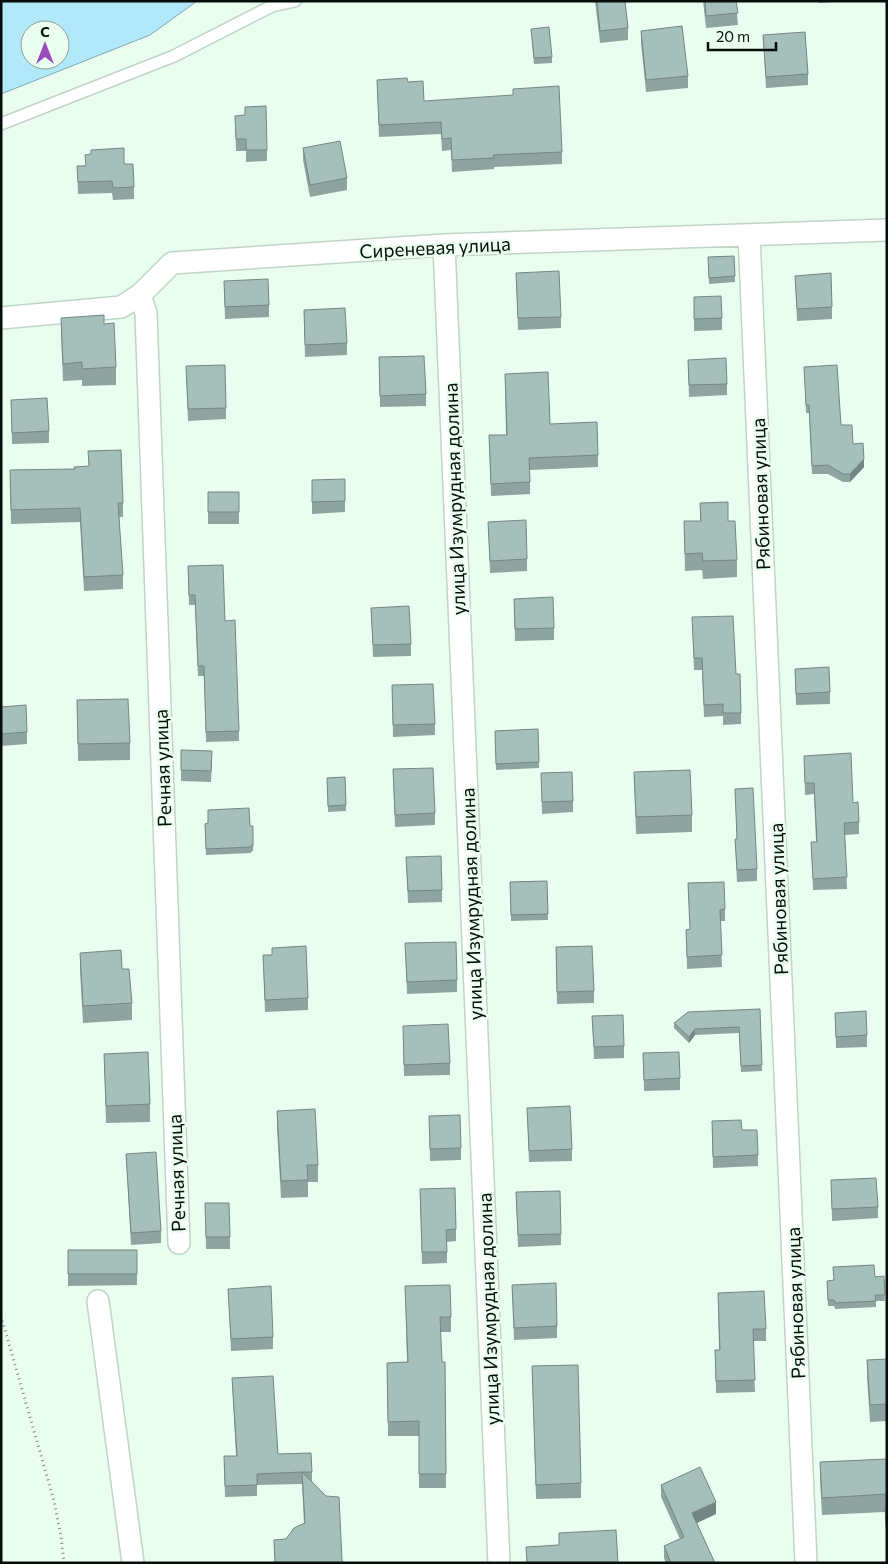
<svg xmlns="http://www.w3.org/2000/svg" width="888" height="1564" font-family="Commissioner,sans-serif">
  <rect width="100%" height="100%" fill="#eafef0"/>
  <path fill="#b1e9fa" stroke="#7ea7b2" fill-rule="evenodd" d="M1,1H197L150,35L1,94ZM30,30H60V60H30Z"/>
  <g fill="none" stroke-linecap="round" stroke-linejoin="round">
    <defs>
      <path id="lane" d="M1,124L174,56L272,6L295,1"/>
      <path id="street" d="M749,235L806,1563
        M444,245L499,1563
        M140,295L146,313L179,1243
        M1,318L121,307L140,295L172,263L444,245L887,230
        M98,1301L133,1563"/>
    </defs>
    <use href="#lane" stroke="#c0d4c6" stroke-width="14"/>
    <use href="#street" stroke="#c0d4c6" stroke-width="24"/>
    <path stroke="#7e8c82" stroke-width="3" stroke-dasharray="1 4" stroke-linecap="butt" d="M1,1316L54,1501L61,1536L64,1563"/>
    <use href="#lane" stroke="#fff" stroke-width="11"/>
    <use href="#street" stroke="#fff" stroke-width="21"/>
  </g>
  <path fill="#8ea4a1" d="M595,1H625L628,28V40L600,43Z
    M703,1H736L738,25L706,28Z
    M819,1H839L819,3Z
    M531,29L552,57V63L534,64Z
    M641,31L688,76V88L646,92L641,43Z
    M763,35L808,74V85L766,88Z
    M377,80L408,82L424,101L562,152V164L494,167V169L452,172L451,150L442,151L441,134L379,137Z
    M235,116L267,150V161L246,162V151H236Z
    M303,148L347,178V190L310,197L303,160Z
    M124,164L134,187V199L113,200L112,193L78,194L77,166Z
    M734,256L735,282L709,284L708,257Z
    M516,273L561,317V328L518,330Z
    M795,276L832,307V319L797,321Z
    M224,281L269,305V317L225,319Z
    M694,297L722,318V330L694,331Z
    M304,310L347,343V355L305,357Z
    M61,318L104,324L116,367V385L82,386V380L63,381L61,335Z
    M379,357L426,394V406L380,407Z
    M688,360L727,384V395L689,397Z
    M186,366L226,408V419L188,421Z
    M804,367L841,425L853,444L864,467L850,482H843L828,474H812L809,413H806Z
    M505,374L550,424L598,455V467L530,470V494L491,496L489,435H506Z
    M11,400L49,431V443L12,444Z
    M10,470L123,503V517H119L123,575V589L84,591L80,522L11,524Z
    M312,480L345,501V512L312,514Z
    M208,492H239V524H208Z
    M700,503L728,521L737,560V577L703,579L702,570L685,571L684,521H700Z
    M488,522L527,559V571L490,573Z
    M188,566L225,621L239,731V741L206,742L204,676H198L195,605H189Z
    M514,599L554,628V640L515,641Z
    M371,608L411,644V656L373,657Z
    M692,617L736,674L741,713V724L723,725V716L704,717L702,670H694Z
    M795,669L830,692V704L796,705Z
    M392,685L435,724V735L393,737Z
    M77,700L130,743V760L78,761Z
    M1,707L27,732V744L1,746Z
    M538,729L539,768L496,770L495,731Z
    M181,750L212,763L211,782L181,781Z
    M804,756L853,803L859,822V834L845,835L847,889L813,890L811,842H816L814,794L805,795Z
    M393,769L435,813V825L395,827Z
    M634,772L692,815V832L636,834Z
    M541,773L573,801V812L542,814Z
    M345,777L346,811L328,812L327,778Z
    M735,789L757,869V881L737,882L735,839H737Z
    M205,824L253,826V851L251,852V853L206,855Z
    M406,857L442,890V902L408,903Z
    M547,881L548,920L511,921L510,882Z
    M688,883L725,909V921H720L722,967L687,969L686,930L690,929Z
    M405,943L457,980V992L407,994Z
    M556,947L594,991V1003L557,1004Z
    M80,953L122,969L132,1003V1020L83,1023L80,970Z
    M263,955H272L308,998V1010L265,1012Z
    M760,1009L762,1071L741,1072L739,1033L695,1035L689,1043L674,1028V1023Z
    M835,1013L867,1035V1047L836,1048Z
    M592,1016L624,1046V1058L594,1059Z
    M403,1026L450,1063V1075L404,1076Z
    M643,1053L680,1078V1090L644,1091Z
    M104,1054L150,1104V1122L106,1123Z
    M527,1108L572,1149V1161L529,1162Z
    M277,1111L318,1165V1182H308V1197L281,1198L277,1128Z
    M429,1116L461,1148V1160L430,1161Z
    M712,1121L758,1155V1166L713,1168Z
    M126,1154L161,1231V1243L131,1245Z
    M831,1180L878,1207V1218L832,1221Z
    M420,1189L456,1229V1241L447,1242V1263L422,1264Z
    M516,1192L561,1234V1245L518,1247Z
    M205,1203L230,1237V1249H206Z
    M68,1250L137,1274V1285L68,1286Z
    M884,1276L885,1301H876V1307L835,1309L834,1306H828L827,1281Z
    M512,1285L557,1326V1338L514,1340Z
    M405,1286L451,1317V1332H440L442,1362H445L446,1488H419V1436H388L387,1363L407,1362Z
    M228,1289L273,1337V1349L231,1351Z
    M718,1293L766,1329V1341H753L755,1392L716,1393L715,1350H719Z
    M887,1359V1421L870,1422L867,1377V1360Z
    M532,1366L581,1483V1498L536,1499Z
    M232,1378L278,1454L312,1472V1482L343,1563H275L274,1540L286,1539L304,1524L302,1484L257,1485V1496L225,1497L224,1456H236Z
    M887,1459V1549L885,1512L822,1515L820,1479V1462Z
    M661,1485L716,1514L697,1523L715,1563H666L664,1558V1546L680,1539L661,1497Z"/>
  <path fill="#748683" d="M864,459V467L850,482V474Z
    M695,1029V1035L689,1043V1037Z
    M716,1502V1514L692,1525V1513Z"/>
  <path fill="#a5bfbb" stroke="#748683" d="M597,1H625L628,28L600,31Z
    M705,1H736L738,13L706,16Z
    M682,26L688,76L646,80L641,31Z
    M549,27L552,57L534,58L531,29Z
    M805,32L808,74L766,77L763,35Z
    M407,78L408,82L423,81L424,101L513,95V89L559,86L562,152L493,155L494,158L452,160L451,138L442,139L441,122L379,125L377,80Z
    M266,106L267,150H246V139H236L235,116L245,115V107Z
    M340,141L347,178L310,185L303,148Z
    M124,148V164H133L134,187L113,188L112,181L78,182L77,166H86L85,155L91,154V150Z
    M734,256L735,276L709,278L708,257Z
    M559,271L561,317L518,318L516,273Z
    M831,273L832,307L797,309L795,276Z
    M268,279L269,305L225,307L224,281Z
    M721,296L722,318L694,319V297Z
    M345,308L347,343L305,345L304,310Z
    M104,315V324L114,323L116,367L82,369V362L63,364L61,318Z
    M424,356L426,394L380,396L379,357Z
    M726,358L727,384L689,385L688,360Z
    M225,365L226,408L188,409L186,366Z
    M837,365L841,425H852L853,444L863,443L864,459L850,474H843L828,465L812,466L809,405H806L804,367Z
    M548,372L550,424L597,422L598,455L529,458L530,482L491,484L489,435H507L505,374Z
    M47,398L49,431L12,433L11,400Z
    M121,450L123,503H118L123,575L84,577L80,508L11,510L10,470L75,469L74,467L89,466L88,451Z
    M345,479V501L312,502V480Z
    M208,492H239V512H208Z
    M728,502V521H735L737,560L703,561L702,553L685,554L684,521H701L700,503Z
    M526,520L527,559L490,561L488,522Z
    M223,565L225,621L235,620L239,731L206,732L204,666H198L195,595H189L188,566Z
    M553,597L554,628L515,629L514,599Z
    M409,606L411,644L373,645L371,608Z
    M733,616L736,674H740L741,713H723V704L704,705L702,658H694L692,617Z
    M829,667L830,692L796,694L795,669Z
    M433,684L435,724L393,725L392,685Z
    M128,699L130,743L78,744L77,700Z
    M26,705L27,732L1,734V707Z
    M538,729L539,762L496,764L495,731Z
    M181,750L212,751L211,771L181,770Z
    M851,753L853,803L858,802L859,822L844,823L847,877L813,879L811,842H817L814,783H805L804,756Z
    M433,768L435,813L395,815L393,769Z
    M690,770L692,815L636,817L634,772Z
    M572,772L573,801L542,802L541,773Z
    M345,777L346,805L328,806L327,778Z
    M753,788L757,869L737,870L735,839H737L735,789Z
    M249,808L250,826H253V846H251V847L206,849L205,824L208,823V810Z
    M441,856L442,890L408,891L406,857Z
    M547,881L548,914L511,915L510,882Z
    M724,882L725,909L720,910L722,955L687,957L686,930L690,929L688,883Z
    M456,942L457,980L407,982L405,943Z
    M306,946L308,998L265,1000L263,955H272V948Z
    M592,946L594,991L557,992L556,947Z
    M121,950L122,969H129L132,1003L83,1006L80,953Z
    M760,1009L762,1065L741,1066L739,1027L695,1029L689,1037L674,1023L688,1012Z
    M866,1011L867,1035L836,1037L835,1013Z
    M623,1015L624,1046L594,1047L592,1016Z
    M448,1024L450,1063L404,1065L403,1026Z
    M148,1052L150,1104L106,1106L104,1054Z
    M679,1052L680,1078L644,1080L643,1053Z
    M570,1106L572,1149L529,1151L527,1108Z
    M315,1109L318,1165H307L308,1180L281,1181L277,1111Z
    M460,1115L461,1148L430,1149L429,1116Z
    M741,1120L742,1130H757L758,1155L713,1157L712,1121Z
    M156,1152L161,1231L131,1233L126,1154Z
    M876,1178L878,1207L832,1209L831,1180Z
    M455,1188L456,1229L446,1230L447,1252H422L420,1189Z
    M560,1191L561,1234L518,1235L516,1192Z
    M205,1203H229L230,1237H206Z
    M68,1250H137V1274H68Z
    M874,1265L875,1277L884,1276L885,1295H875L876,1301L835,1303L834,1300H828L827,1281L834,1280L833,1267Z
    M556,1283L557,1326L514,1328L512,1285Z
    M450,1285L451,1317H440L442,1362H445L446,1474H419V1421L388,1422L387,1363L408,1362L405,1286Z
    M271,1286L273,1337L231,1339L228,1289Z
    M764,1291L766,1329H753L755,1380L716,1381L715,1350H720L718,1293Z
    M887,1359V1404L870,1405L867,1360Z
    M578,1365L581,1483L536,1485L532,1366Z
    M273,1376L278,1454L311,1453L312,1472H302L326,1496L339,1497L342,1560L343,1563H275L274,1540L286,1539L294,1528L305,1523L302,1472L257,1474V1485L225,1486L224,1456H237L232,1378Z
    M887,1459V1494L822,1498L820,1462Z
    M700,1467L716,1502L692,1513L715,1563H671L664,1546L684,1537L661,1485Z
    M885,1508H887V1537Z
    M616,1530L618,1563H527L526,1547L559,1545V1533Z"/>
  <g text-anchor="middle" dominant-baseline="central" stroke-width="5" stroke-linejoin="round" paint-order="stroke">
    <g font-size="19" fill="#070e09" stroke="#eafef0">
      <text transform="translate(435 247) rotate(-3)">Сиреневая улица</text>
      <text transform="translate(760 494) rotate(-92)">Рябиновая улица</text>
      <text transform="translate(454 499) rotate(-92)">улица Изумрудная долина</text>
      <text transform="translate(162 768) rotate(-92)">Речная улица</text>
      <text transform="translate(778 899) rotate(-92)">Рябиновая улица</text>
      <text transform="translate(471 904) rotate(-92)">улица Изумрудная долина</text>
      <text transform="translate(176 1173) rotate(-92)">Речная улица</text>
      <text transform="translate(795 1303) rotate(-92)">Рябиновая улица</text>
      <text transform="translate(488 1309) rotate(-92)">улица Изумрудная долина</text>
    </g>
  </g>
  <rect width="888" height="1564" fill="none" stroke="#070e09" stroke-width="5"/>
  <g transform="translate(45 45)"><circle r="24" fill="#eafef0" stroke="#8f9e94"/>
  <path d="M0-4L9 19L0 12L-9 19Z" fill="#9b4bbb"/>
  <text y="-8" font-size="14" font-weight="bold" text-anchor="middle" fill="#070e09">С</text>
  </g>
  <path d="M708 42v8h68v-8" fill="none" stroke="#070e09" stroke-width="2.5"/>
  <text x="716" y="42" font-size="15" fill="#070e09" stroke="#eafef0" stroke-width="4" paint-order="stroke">20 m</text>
</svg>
